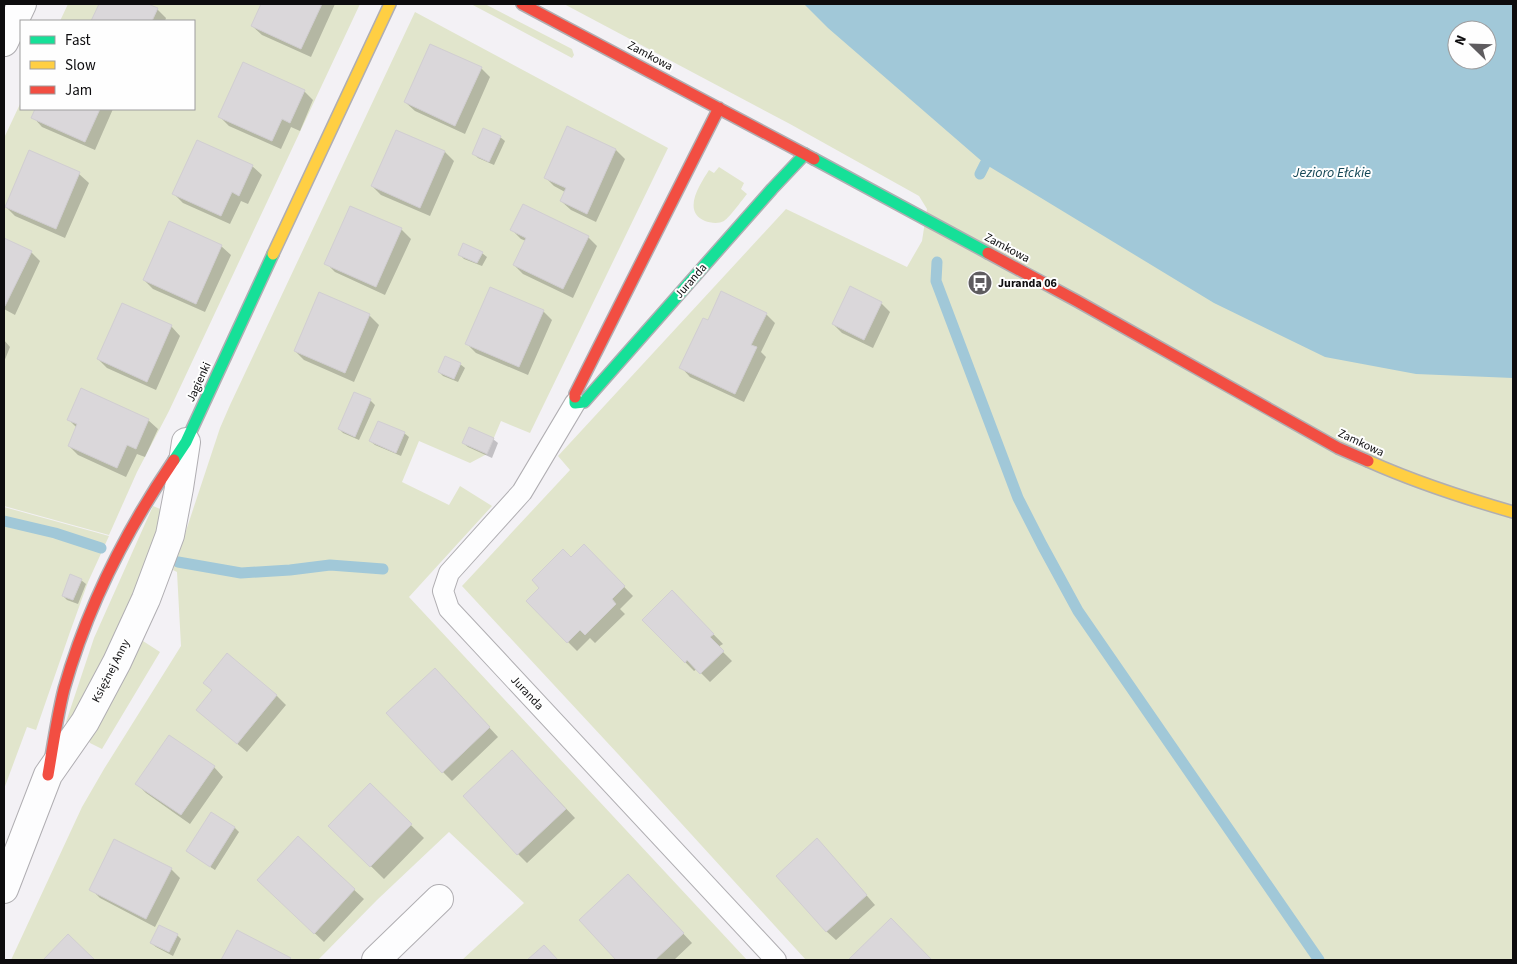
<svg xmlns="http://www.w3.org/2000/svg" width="1517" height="964" font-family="'Source Sans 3',sans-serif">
  <rect width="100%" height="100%" fill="#f3f1f5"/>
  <path fill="#e1e5cc" d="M68,4H360L169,411L137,472L109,535L4,506V138L21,102V109H194V21H60Z
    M471,4H485L572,49L574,55L572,58Z
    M564,4H1226L1513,162V960H806L618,754L462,586L570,470L558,456L786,209L907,267L922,241L927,209L919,196L790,124Z
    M415,12L668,148L530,433L501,421L487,454L470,463L419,441L402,482L449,505L460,486L492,506L409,597L747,960H462L524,903L449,832L377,900L318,960H11L82,807L104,769L181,646L177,572L173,570L220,428L230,405Z
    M719,167L744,183L741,189L747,194C742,200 730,217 724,221C719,224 710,223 705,221C681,211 701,183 709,170L714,173Z
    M153,506L165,511L133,603L73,725L66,722L94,638Z
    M4,507L109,536L88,582L70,632L36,730L27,727L4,789Z
    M134,641H143L160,652L102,749L90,743L87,736Z"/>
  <path fill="#a1c8d8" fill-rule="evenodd" d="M804,4H1513V378L1416,374L1325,357L1214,303L985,164L828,28ZM1457,30H1487V60H1457Z"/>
  <path fill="#0003" d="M100,4H145L157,9L166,18L165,21H92Z
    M262,4H335L311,57L262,35L252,26Z
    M481,68L490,77L465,134L415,111L405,102Z
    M304,91L313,100L300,131L291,127L281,149L229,126L220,117Z
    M37,109H113L95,150L42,127L33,117Z
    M567,128L616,150L625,159L596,222L571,210L561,201L565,192L554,186L545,177Z
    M397,131L445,152L454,161L430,216L381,195L372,186Z
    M500,137L505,141L494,165L478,158L474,154Z
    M29,152L79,174L89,183L65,238L15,216L6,207Z
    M252,166L262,175L248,204L241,201L230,224L183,203L174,194Z
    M351,207L401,229L411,239L385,295L335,272L326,263Z
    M512,230L588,237L597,246L573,298L523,274L514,265L526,241L521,239Z
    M4,239L31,252L40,261L15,315L4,309Z
    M221,246L231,255L205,312L153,289L144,280Z
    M482,253L487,257L482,266L464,259L459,254Z
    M320,294L369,315L379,325L354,382L304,360L295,351Z
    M881,303L890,312L873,348L842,333L833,324Z
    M543,311L552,320L528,375L476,353L467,344Z
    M766,314L775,323L761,352L766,357L744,402L690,377L681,367L708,322Z
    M171,326L180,336L156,390L107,368L98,359Z
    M4,340L10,347L4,362Z
    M460,364L465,368L458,382L443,376L439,372Z
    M370,400L375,405L359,440L343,433L339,429Z
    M69,420H148L158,429L145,457L137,454L126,477L78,455L69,446L77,428Z
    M404,433L409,437L401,456L375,445L370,441Z
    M493,439L498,443L492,458L468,447L463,443Z
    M584,546L633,596L620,609L625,614L595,643L590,638L577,651L527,601Z
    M81,580L86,584L78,604L67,600L63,596Z
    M672,592L723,644L718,647L732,661L710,682L697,669L694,671L644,620Z
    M227,655L277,696L286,705L247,752L197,710L213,691Z
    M444,678L498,737L452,781L443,772Z
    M521,761L575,818L527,863L518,854Z
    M214,767L223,777L190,824L146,793L137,784Z
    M370,785L424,838L384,879L330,826Z
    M211,813L235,828L239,832L215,870L192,855L187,851Z
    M298,838L364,899L324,942L268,889Z
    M826,849L875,905L836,940L826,931Z
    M171,869L180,878L155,927L100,898L91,889Z
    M637,884L692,943L674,960H618L581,920Z
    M891,920L931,960H851Z
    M238,931L290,959L291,960H222Z
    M177,935L181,939L173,956L156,947L151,943Z"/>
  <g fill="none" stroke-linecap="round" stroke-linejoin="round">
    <path stroke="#a1c8d8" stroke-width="11" d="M980,174L985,164
      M937,262L936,281L1018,498L1042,545L1078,611L1319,960
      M4,521L55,533L101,548
      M178,562L241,573L290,570L330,565L383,569"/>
  </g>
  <path fill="#dad7da" stroke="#d1ced1" d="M99,4H148L158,8L152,21H91Z
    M261,4H322L301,49L251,26Z
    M430,44L482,67L455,126L404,102Z
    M243,62L305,90L290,123L282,119L272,141L218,117Z
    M35,109H100L85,142L31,118Z
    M567,126L616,149L587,214L560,201L566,188L544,178Z
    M483,128L501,136L489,162L472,154Z
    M396,130L445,151L420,208L371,186Z
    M197,140L253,165L239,196L232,192L221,216L172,194Z
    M29,150L80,172L56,229L5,207Z
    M523,204L589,236L563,289L513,265L526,238L510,230Z
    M350,206L402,228L376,287L324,264Z
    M169,221L222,245L196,304L143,280Z
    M4,238L32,251L5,306H4Z
    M463,243L483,252L477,263L458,255Z
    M850,286L882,302L864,340L832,324Z
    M490,287L544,310L519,367L465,344Z
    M721,291L767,313L751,345L757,347L735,394L679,368L703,318L708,320Z
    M319,292L370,314L345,373L294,351Z
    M122,303L172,325L147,382L97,359Z
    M445,356L461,363L454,379L438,372Z
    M81,388L149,419L136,449L127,445L117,468L68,446L77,424L67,420Z
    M354,392L371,399L355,437L338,429Z
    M378,421L405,432L396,453L369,441Z
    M469,427L494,438L487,454L462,443Z
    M584,544L625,586L612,599L616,604L585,635L580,630L567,643L526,601L539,588L532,580L563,549L571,557Z
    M70,574L82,579L73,600L62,596Z
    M672,590L714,634L710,637L724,651L700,674L687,660L685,663L642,620Z
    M227,653L277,695L237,744L196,710L212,690L203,683Z
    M435,668L490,727L442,773L386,713Z
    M169,735L215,766L181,815L135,784Z
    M512,750L566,809L517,855L463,796Z
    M370,783L412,824L370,867L328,826Z
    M211,812L235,827L210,867L186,851Z
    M298,836L355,889L314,934L257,880Z
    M817,838L867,895L826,932L776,876Z
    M114,839L172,868L146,919L89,890Z
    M628,874L684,933L655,960H616L579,920Z
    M891,918L932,960H850L849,959Z
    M159,925L178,934L169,952L150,943Z
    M237,930L291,958L289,960H221Z
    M68,934L95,960H43Z
    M544,945L558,960H527Z"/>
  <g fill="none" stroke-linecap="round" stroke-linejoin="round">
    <defs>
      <path id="lane" d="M575,403L522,492L449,573L443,591L449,609L776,960"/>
      <path id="street" d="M4,42L22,4
        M4,889L48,775L85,722L117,662L146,599L170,535L179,488L186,442
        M376,960L439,899"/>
      <path id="fast" d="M814,159L988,253
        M575,397V403L584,402L772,189L805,154
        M174,460L186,442L273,254"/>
      <path id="slow" d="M273,254L390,4
        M1368,461C1415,482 1464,498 1513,512"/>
      <path id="jam" d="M522,4L814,159
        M988,253L1077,301L1338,448L1368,461
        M575,397V394L719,108
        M48,775C53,746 57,717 64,689C87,608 127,529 174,460"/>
    </defs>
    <use href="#lane" stroke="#b0aeb2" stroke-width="22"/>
    <use href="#street" stroke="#b0aeb2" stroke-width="30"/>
    <use href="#fast" stroke="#b0aeb2" stroke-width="14"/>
    <use href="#slow" stroke="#b0aeb2" stroke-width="14"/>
    <use href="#jam" stroke="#b0aeb2" stroke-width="14"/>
    <use href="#lane" stroke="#fdfdfe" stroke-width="20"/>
    <use href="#street" stroke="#fdfdfe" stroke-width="28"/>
    <use href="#fast" stroke="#16e098" stroke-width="11"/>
    <use href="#slow" stroke="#ffcf43" stroke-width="11"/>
    <use href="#jam" stroke="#f24e42" stroke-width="11"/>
  </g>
  <defs>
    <symbol id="bus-disc" viewBox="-11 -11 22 22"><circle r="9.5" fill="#5e5c5f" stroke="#fefefe"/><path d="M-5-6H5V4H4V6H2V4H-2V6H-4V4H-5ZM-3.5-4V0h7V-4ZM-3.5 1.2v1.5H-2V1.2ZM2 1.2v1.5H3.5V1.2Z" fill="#fff"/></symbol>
  </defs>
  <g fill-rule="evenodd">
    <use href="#bus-disc" x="966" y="269" width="28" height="28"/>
  </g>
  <g text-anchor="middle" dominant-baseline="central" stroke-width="4" stroke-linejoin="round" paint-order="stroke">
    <g font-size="12" fill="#0d0c0e" stroke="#fefefe">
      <text transform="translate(650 56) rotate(28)">Zamkowa</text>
      <text transform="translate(1007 248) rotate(28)">Zamkowa</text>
      <text transform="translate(691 281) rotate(-49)">Juranda</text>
      <text transform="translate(199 382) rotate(-65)">Jagienki</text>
      <text transform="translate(1361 443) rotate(25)">Zamkowa</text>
      <text transform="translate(111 671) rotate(-63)">Księżnej Anny</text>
      <text transform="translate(527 693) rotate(47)">Juranda</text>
    </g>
    <g font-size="12" font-weight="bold" fill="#0d0c0e" stroke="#fefefe" text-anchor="start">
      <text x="998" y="283">Juranda 06</text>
    </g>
    <g font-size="14" font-style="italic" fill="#154756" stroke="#fefefe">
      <text x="1332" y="173">Jezioro Ełckie</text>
    </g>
  </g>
  <rect width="1517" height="964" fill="none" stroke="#0d0c0e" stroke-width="10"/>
  <rect x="20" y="20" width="175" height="90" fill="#fefefe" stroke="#9e9d9e"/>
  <rect x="30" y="36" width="25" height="8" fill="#16e098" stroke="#9e9d9e"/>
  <text x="65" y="45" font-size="15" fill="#0d0c0e">Fast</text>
  <rect x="30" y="61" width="25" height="8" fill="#ffcf43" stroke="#9e9d9e"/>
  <text x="65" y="70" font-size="15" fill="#0d0c0e">Slow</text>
  <rect x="30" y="86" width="25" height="8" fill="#f24e42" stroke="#9e9d9e"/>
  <text x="65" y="95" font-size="15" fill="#0d0c0e">Jam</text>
  <g transform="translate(1472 45) rotate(293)"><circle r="24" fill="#fefefe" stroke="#9e9d9e"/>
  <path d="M0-4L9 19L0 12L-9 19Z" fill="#5e5c5f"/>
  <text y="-8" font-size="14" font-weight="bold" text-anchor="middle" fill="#0d0c0e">N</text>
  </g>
</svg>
